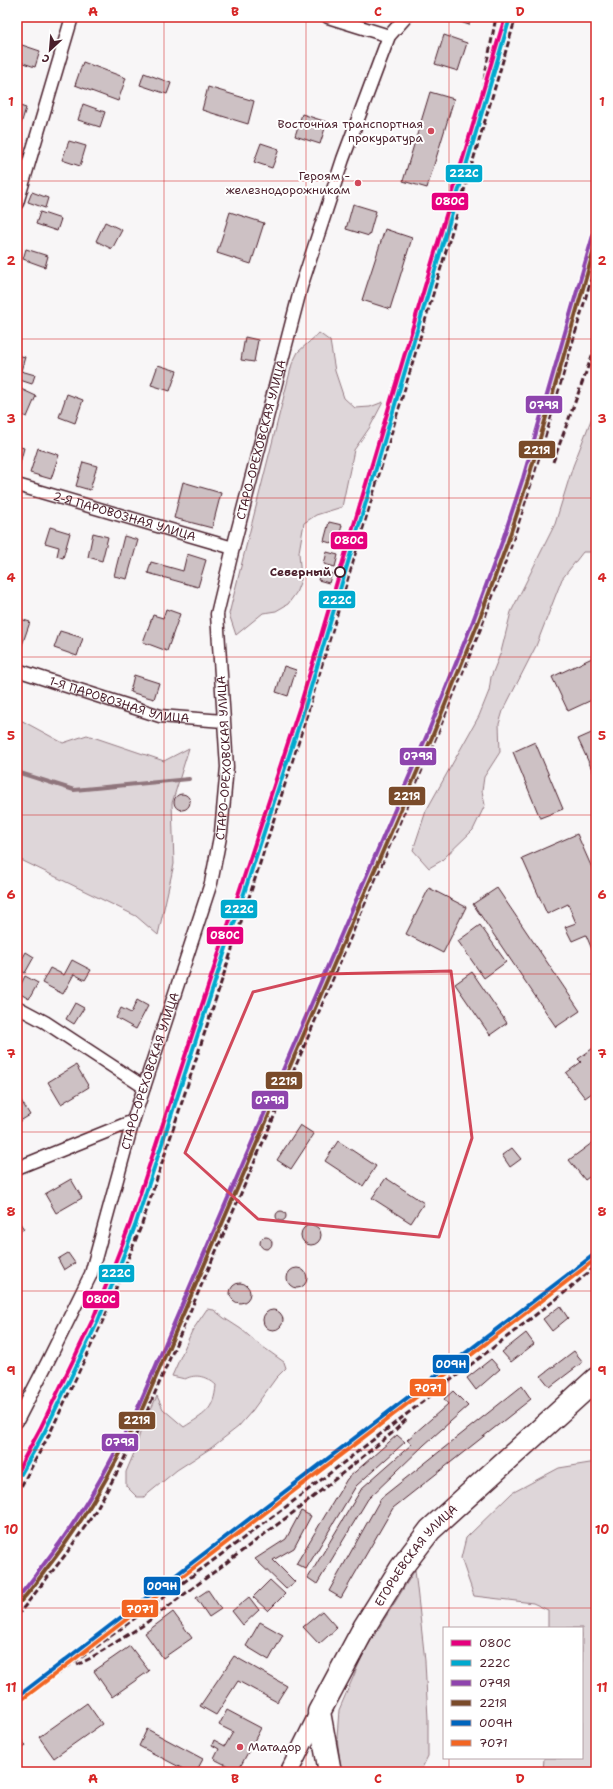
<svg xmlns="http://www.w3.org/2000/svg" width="613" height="1789" font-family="'Shantell Sans',sans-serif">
  <rect width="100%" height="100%" fill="#f8f6f7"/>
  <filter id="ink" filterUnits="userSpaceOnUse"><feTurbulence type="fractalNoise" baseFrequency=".025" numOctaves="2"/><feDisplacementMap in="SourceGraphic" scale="8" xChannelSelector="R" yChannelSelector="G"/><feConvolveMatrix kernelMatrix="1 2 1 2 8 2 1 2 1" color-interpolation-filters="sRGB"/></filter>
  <g filter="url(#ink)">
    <path fill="#ded6d9" stroke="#947a82" d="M319,333L330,341L335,371L344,398L355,408L370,407L383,402L370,427L354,450L342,507L316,515L304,523L299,552L301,580L296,593L288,604L276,611L263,613L236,635L229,614L292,364L298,352Z
      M596,407V552H583L562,579L536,646L503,711L499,724L500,752L484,777L482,791L485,805L473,830L441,861L429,868L413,850L426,811L479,716L489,691L491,677L501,652L511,612L555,524L573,466Z
      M17,718L63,743L87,735L164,761L189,748L172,803L174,864L158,935L136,916L17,858Z
      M207,1309L214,1310L224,1318L241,1329L256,1342L284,1362L286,1368L276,1378L252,1411L238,1427L211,1448L177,1470L144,1497H137L126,1486V1472L134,1453L140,1433L157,1396L163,1409L184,1427C204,1414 214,1411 216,1385C207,1377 197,1373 185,1379L172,1376L192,1331Z
      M596,1462V1772H543L544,1758H582V1628H548V1610L533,1603L474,1596L461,1558L466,1538L512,1493L559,1468Z
      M415,1570L425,1661L428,1719V1756L420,1772H341L337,1737L339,1710L364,1652Z"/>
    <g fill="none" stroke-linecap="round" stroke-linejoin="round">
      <path stroke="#8f747b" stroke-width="4" d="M17,772L74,790L189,779"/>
    </g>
    <path fill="#cdc1c4" stroke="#4a1f2b" d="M446,17H471L469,25Z
      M444,35L467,43L458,71L435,64Z
      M19,44L40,51L35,67L17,61Z
      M83,62L126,78L118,101L75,85Z
      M144,73L171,83L167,94L140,85Z
      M208,87L254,101L248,124L202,110Z
      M430,92L454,99L427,188L403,181Z
      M83,104L105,112L100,127L78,120Z
      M17,105L26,108L21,124L17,122Z
      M302,114L327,122L320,144L295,136Z
      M69,141L86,146L80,166L62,160Z
      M261,143L279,149L272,168L254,162Z
      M32,192L48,198L45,208L28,202Z
      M353,204L376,211L369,236L346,229Z
      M40,212L61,219L57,231L36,224Z
      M230,212L264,223L251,264L217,253Z
      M105,222L122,230L112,249L96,241Z
      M385,229L412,238L390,309L362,300Z
      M26,249L48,256L45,267L23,259Z
      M245,337L258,340L254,362L241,360Z
      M17,355L25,357L21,371L35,375L32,384L17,379Z
      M158,365L177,371L170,391L151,385Z
      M21,389L36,396L27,417L17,413V398Z
      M67,394L83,400L75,423L59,417Z
      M17,446L24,448L18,471H17Z
      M38,448L59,455L51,479L30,473Z
      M83,462L97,466L90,490L76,486Z
      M183,482L221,493L212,528L174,518Z
      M329,522L342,525L337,545L324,541Z
      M50,527L70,533L63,558L57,556L59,547L45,543Z
      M93,533L108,537L102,561L88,557Z
      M124,536L138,540L127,579L114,576Z
      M327,552L338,555L335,567L324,564Z
      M187,554L206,560L198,587L148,573L151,562L183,571Z
      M321,570L332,573L329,583L318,580Z
      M166,609L180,614L167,651L143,642L153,615L163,618Z
      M17,618L30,622L21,648L17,647Z
      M60,631L83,638L77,656L54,648Z
      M592,658L596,667V698L568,711L552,677Z
      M284,666L296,670L288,696L276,692Z
      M134,675L159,683L154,699L130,692Z
      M596,731V776H595L578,739Z
      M535,742L563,809L540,818L513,752Z
      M174 802a8 8 0 1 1 16 0a8 8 0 1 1-16 0Z
      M577,834L596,877V959L586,935L572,941L565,927L576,923L568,904L547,914L522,858Z
      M429,888L466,907L443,953L406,934Z
      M497,888L580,1011L556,1027L473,904Z
      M480,925L506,962L484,978L458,941Z
      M26,952L34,957L25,973L17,968Z
      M72,960L91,970L85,980L74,974L63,994L42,983L50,968L64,975Z
      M472,972L507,1023L490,1035L455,984Z
      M25,976L38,983L29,999L17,992Z
      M137,1000L148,1006L136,1029L116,1018L121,1008L131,1013Z
      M75,1003L84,1008L74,1024L66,1019Z
      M596,1046V1090L585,1098L566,1073L581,1062L578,1059Z
      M76,1065L89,1087L61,1104L48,1082Z
      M17,1094L30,1115L17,1123Z
      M300,1125L314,1134L291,1169L277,1160Z
      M596,1140V1172L585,1180L569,1160Z
      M338,1141L376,1166L363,1186L325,1161Z
      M512,1148L521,1159L510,1167L502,1155Z
      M386,1178L424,1203L411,1223L372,1198Z
      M71,1179L82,1198L56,1213L45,1194Z
      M276 1216a5 5 0 1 1 10 0a5 5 0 1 1-10 0Z
      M17,1219L24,1229L17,1233Z
      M301 1235a10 10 0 1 1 20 0a10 10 0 1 1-20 0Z
      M260 1243a6 6 0 1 1 12 0a6 6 0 1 1-12 0Z
      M68,1253L75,1263L64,1270L58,1259Z
      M287 1278a10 10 0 1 1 20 0a10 10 0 1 1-20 0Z
      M230 1293a10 10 0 1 1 20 0a10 10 0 1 1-20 0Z
      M560,1306L568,1318L552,1331L543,1319Z
      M263 1320a10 10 0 1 1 20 0a10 10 0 1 1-20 0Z
      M526,1333L534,1344L511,1362L502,1352Z
      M574,1351L583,1362L550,1387L541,1376Z
      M491,1359L500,1369L476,1390L467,1378Z
      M522,1386L531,1399L393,1508L341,1598L329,1591L381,1498Z
      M453,1391L468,1406L424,1445L368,1499L317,1584L308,1578L362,1488L412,1444L407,1440L448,1404L444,1399Z
      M397,1435L405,1442L356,1486L306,1569L296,1564L347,1479Z
      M301,1511L311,1516L294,1548L273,1560L295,1582L286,1589L255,1559L286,1539Z
      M270,1580L285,1594L268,1611L253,1597Z
      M208,1590L221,1609L209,1617L196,1598Z
      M249,1597L259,1610L243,1625L232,1611Z
      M322,1611L337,1628L319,1644L303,1627Z
      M173,1612L192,1638L163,1658L145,1633Z
      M260,1622L283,1635L269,1660L246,1646Z
      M130,1646L149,1671L112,1697L94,1671Z
      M234,1656L287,1686L277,1702L238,1681L216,1715L200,1706Z
      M87,1703L102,1724L54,1758L39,1737Z
      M227,1710L261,1728L238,1771L214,1759L219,1749L212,1745L214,1740L225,1746L233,1732L219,1725Z
      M147,1729L203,1759L196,1772H189L139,1746Z
      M17,1734L26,1746L17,1752Z"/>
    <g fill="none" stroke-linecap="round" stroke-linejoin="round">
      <defs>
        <g id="street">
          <path d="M328,17L389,36"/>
          <path d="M17,203L72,17"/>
          <path id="s1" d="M17,485L233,548"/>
          <path id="s2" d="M17,670L160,716L223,721"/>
          <path d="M17,1007L45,1022L144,1087"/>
          <path d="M17,1168L133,1121"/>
          <path id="s3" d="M17,1421L47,1363L91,1274L133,1121L211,883L221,832L227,767L217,614L233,548L301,287L343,159L389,36L406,17"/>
        </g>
        <path id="secondary" d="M289,1772L319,1712"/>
        <g id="highway">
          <path id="s4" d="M330,1772L319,1712L365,1626L401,1568L430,1530L596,1379"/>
        </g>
      </defs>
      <use href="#street" stroke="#4a1f2b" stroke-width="15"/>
      <use href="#secondary" stroke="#4a1f2b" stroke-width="20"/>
      <use href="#highway" stroke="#4a1f2b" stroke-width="25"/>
      <use href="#street" stroke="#fff" stroke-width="12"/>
      <use href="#secondary" stroke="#fff" stroke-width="17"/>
      <use href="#highway" stroke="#fff" stroke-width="22"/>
      <path stroke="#4a1f2b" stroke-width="3" stroke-dasharray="6 3" stroke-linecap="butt" d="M479,106L496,17
        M553,462L596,345
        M17,1494L50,1433L103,1320L142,1224L255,879L309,708L516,17
        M17,1616L66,1554L93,1515L119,1469L145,1416L279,1105L436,737L482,625L511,546L532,481L596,262
        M77,1665L89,1659L142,1626L302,1506L392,1433L407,1419
        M59,1673L100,1644L291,1503L564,1293L596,1266
        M17,1699L63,1671"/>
      <defs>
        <path id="rail-1" d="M17,1472L40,1429L93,1319L130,1224L300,706L505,17"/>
        <path id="rail-2" d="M21,1474L45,1431L98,1321L135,1226L305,707L510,18"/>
        <path id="rail-3" d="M17,1598C27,1588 35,1576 44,1564C81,1517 109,1466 136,1412L427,735L473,621L502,542L523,478L596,225"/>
        <path id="rail-4" d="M21,1601C30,1591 39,1579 47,1568C85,1520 114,1468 140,1414L432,737L478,623L507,544L528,480L596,243"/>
        <path id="rail-5" d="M17,1697L596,1253"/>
        <path id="rail-6" d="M20,1701L596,1259"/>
      </defs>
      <use href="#rail-1" stroke="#fff" stroke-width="7"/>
      <use href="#rail-2" stroke="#fff" stroke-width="7"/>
      <use href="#rail-3" stroke="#fff" stroke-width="7"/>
      <use href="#rail-4" stroke="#fff" stroke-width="7"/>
      <use href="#rail-5" stroke="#fff" stroke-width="7"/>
      <use href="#rail-6" stroke="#fff" stroke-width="7"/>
      <use href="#rail-1" stroke="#e5007d" stroke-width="4"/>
      <use href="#rail-2" stroke="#00a9ce" stroke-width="4"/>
      <use href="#rail-3" stroke="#8e44ad" stroke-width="4"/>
      <use href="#rail-4" stroke="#7a4b2a" stroke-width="4"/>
      <use href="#rail-5" stroke="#0065bd" stroke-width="4"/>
      <use href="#rail-6" stroke="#f26522" stroke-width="4"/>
    </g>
  </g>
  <path fill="none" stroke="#d1495b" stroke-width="3" stroke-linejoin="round" d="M451,971L472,1138L439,1237L258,1219L185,1153L253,992L327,974Z"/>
  <path fill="none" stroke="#d62828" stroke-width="1" stroke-opacity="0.55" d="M164,17V1772M306,17V1772M449,17V1628M17,181H596M17,339H596M17,498H596M17,657H596M17,815H596M17,974H596M17,1132H596M17,1291H596M17,1450H596M17,1608H596M449,1758V1772"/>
  <g fill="#d1495b" stroke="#fff" stroke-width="1.5">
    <circle cx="431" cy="131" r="4"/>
    <circle cx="358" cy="183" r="4"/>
    <circle cx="240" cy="1747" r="4"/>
  </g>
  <circle fill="#fff" stroke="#4a1f2b" stroke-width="2" cx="340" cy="572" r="5"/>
  <g text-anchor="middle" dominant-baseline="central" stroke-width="4" stroke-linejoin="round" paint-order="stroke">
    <g font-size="12" fill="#4a1f2b" stroke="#fff" text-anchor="end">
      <text x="423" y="124">Восточная транспортная<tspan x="423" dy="14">прокуратура</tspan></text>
      <text x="350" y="176">Героям -<tspan x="350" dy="14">железнодорожникам</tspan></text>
      <text x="248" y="1747" text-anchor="start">Матадор</text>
    </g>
    <g font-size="12" fill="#4a1f2b" stroke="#fff">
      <text stroke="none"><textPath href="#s3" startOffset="1024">СТАРО-ОРЕХОВСКАЯ УЛИЦА</textPath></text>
      <text stroke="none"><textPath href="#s1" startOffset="112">2-Я ПАРОВОЗНАЯ УЛИЦА</textPath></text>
      <text stroke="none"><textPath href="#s2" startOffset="107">1-Я ПАРОВОЗНАЯ УЛИЦА</textPath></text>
      <text stroke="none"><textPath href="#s3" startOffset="700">СТАРО-ОРЕХОВСКАЯ УЛИЦА</textPath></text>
      <text stroke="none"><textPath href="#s3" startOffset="376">СТАРО-ОРЕХОВСКАЯ УЛИЦА</textPath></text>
      <text stroke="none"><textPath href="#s4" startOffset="246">ЕГОРЬЕВСКАЯ УЛИЦА</textPath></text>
    </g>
    <g font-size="12" font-weight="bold" fill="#4a1f2b" stroke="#fff" text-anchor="end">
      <text x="331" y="572">Северный</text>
    </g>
  </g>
  <g stroke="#fff" stroke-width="1.5">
    <rect x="445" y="164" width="38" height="19" rx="4" fill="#00a9ce"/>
    <rect x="431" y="192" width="38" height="19" rx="4" fill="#e5007d"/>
    <rect x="525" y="395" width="38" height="19" rx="4" fill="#8e44ad"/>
    <rect x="518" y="440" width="38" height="19" rx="4" fill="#7a4b2a"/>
    <rect x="330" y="531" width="38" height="19" rx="4" fill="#e5007d"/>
    <rect x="318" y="590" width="38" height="19" rx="4" fill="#00a9ce"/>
    <rect x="399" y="747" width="38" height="19" rx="4" fill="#8e44ad"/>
    <rect x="388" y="786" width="38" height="20" rx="4" fill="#7a4b2a"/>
    <rect x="220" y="899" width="38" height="20" rx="4" fill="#00a9ce"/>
    <rect x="206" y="926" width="38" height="19" rx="4" fill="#e5007d"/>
    <rect x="265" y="1071" width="38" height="19" rx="4" fill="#7a4b2a"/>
    <rect x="251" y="1090" width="38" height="20" rx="4" fill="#8e44ad"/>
    <rect x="98" y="1264" width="37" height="19" rx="4" fill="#00a9ce"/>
    <rect x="82" y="1290" width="38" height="19" rx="4" fill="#e5007d"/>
    <rect x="432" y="1354" width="38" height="20" rx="4" fill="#0065bd"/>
    <rect x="409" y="1378" width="38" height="19" rx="4" fill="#f26522"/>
    <rect x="118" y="1411" width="38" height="19" rx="4" fill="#7a4b2a"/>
    <rect x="101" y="1433" width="38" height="19" rx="4" fill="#8e44ad"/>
    <rect x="143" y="1576" width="38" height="20" rx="4" fill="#0065bd"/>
    <rect x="121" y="1599" width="38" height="19" rx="4" fill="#f26522"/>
  </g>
  <g font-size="11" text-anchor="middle" font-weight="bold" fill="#fff">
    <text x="464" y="177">222С</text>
    <text x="450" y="205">080С</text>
    <text x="544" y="409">079Я</text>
    <text x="537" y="454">221Я</text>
    <text x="349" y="544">080С</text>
    <text x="337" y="604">222С</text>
    <text x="418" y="760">079Я</text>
    <text x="407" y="800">221Я</text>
    <text x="239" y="913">222С</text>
    <text x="225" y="939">080С</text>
    <text x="284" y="1085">221Я</text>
    <text x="270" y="1104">079Я</text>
    <text x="116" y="1277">222С</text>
    <text x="101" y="1303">080С</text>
    <text x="451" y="1368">009Н</text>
    <text x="428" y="1392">7071</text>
    <text x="137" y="1424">221Я</text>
    <text x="120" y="1446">079Я</text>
    <text x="162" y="1590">009Н</text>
    <text x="140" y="1613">7071</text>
  </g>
  <rect width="613" height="1789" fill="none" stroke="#fff" stroke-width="44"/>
  <rect x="443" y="1627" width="140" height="132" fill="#ffffff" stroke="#b7a5aa"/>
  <rect x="451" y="1640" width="20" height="6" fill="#e5007d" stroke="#b7a5aa"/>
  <text x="479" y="1647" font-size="12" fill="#4a1f2b">080С</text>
  <rect x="451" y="1660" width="20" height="6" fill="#00a9ce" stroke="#b7a5aa"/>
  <text x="479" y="1667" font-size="12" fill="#4a1f2b">222С</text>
  <rect x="451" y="1680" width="20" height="6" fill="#8e44ad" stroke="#b7a5aa"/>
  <text x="479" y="1687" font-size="12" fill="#4a1f2b">079Я</text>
  <rect x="451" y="1700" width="20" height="6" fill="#7a4b2a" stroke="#b7a5aa"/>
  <text x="479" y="1707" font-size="12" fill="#4a1f2b">221Я</text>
  <rect x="451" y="1720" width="20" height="6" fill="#0065bd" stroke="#b7a5aa"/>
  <text x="479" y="1727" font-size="12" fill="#4a1f2b">009Н</text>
  <rect x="451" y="1740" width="20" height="6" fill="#f26522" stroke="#b7a5aa"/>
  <text x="479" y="1747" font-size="12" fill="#4a1f2b">7071</text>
  <g transform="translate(50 50) rotate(206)" stroke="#ffffff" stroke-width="3" paint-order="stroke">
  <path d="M0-3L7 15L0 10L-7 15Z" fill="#4a1f2b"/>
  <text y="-6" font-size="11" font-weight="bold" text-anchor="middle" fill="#4a1f2b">С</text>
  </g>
  <rect x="22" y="22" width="569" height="1745" fill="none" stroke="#d62828" stroke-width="1.5"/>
  <g font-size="13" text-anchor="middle" font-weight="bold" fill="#d62828">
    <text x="93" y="16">A</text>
    <text x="235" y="16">B</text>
    <text x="378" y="16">C</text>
    <text x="520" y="16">D</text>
    <text x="11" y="106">1</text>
    <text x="602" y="106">1</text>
    <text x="11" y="265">2</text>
    <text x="602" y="265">2</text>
    <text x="11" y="423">3</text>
    <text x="602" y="423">3</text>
    <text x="11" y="582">4</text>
    <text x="602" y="582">4</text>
    <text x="11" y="740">5</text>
    <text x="602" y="740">5</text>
    <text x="11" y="899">6</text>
    <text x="602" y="899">6</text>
    <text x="11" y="1058">7</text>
    <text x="602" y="1058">7</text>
    <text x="11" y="1216">8</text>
    <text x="602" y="1216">8</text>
    <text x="11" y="1375">9</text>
    <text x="602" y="1375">9</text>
    <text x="11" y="1534">10</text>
    <text x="602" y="1534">10</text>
    <text x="11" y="1692">11</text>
    <text x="602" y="1692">11</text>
    <text x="93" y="1783">A</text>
    <text x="235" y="1783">B</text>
    <text x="378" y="1783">C</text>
    <text x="520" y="1783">D</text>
  </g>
</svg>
